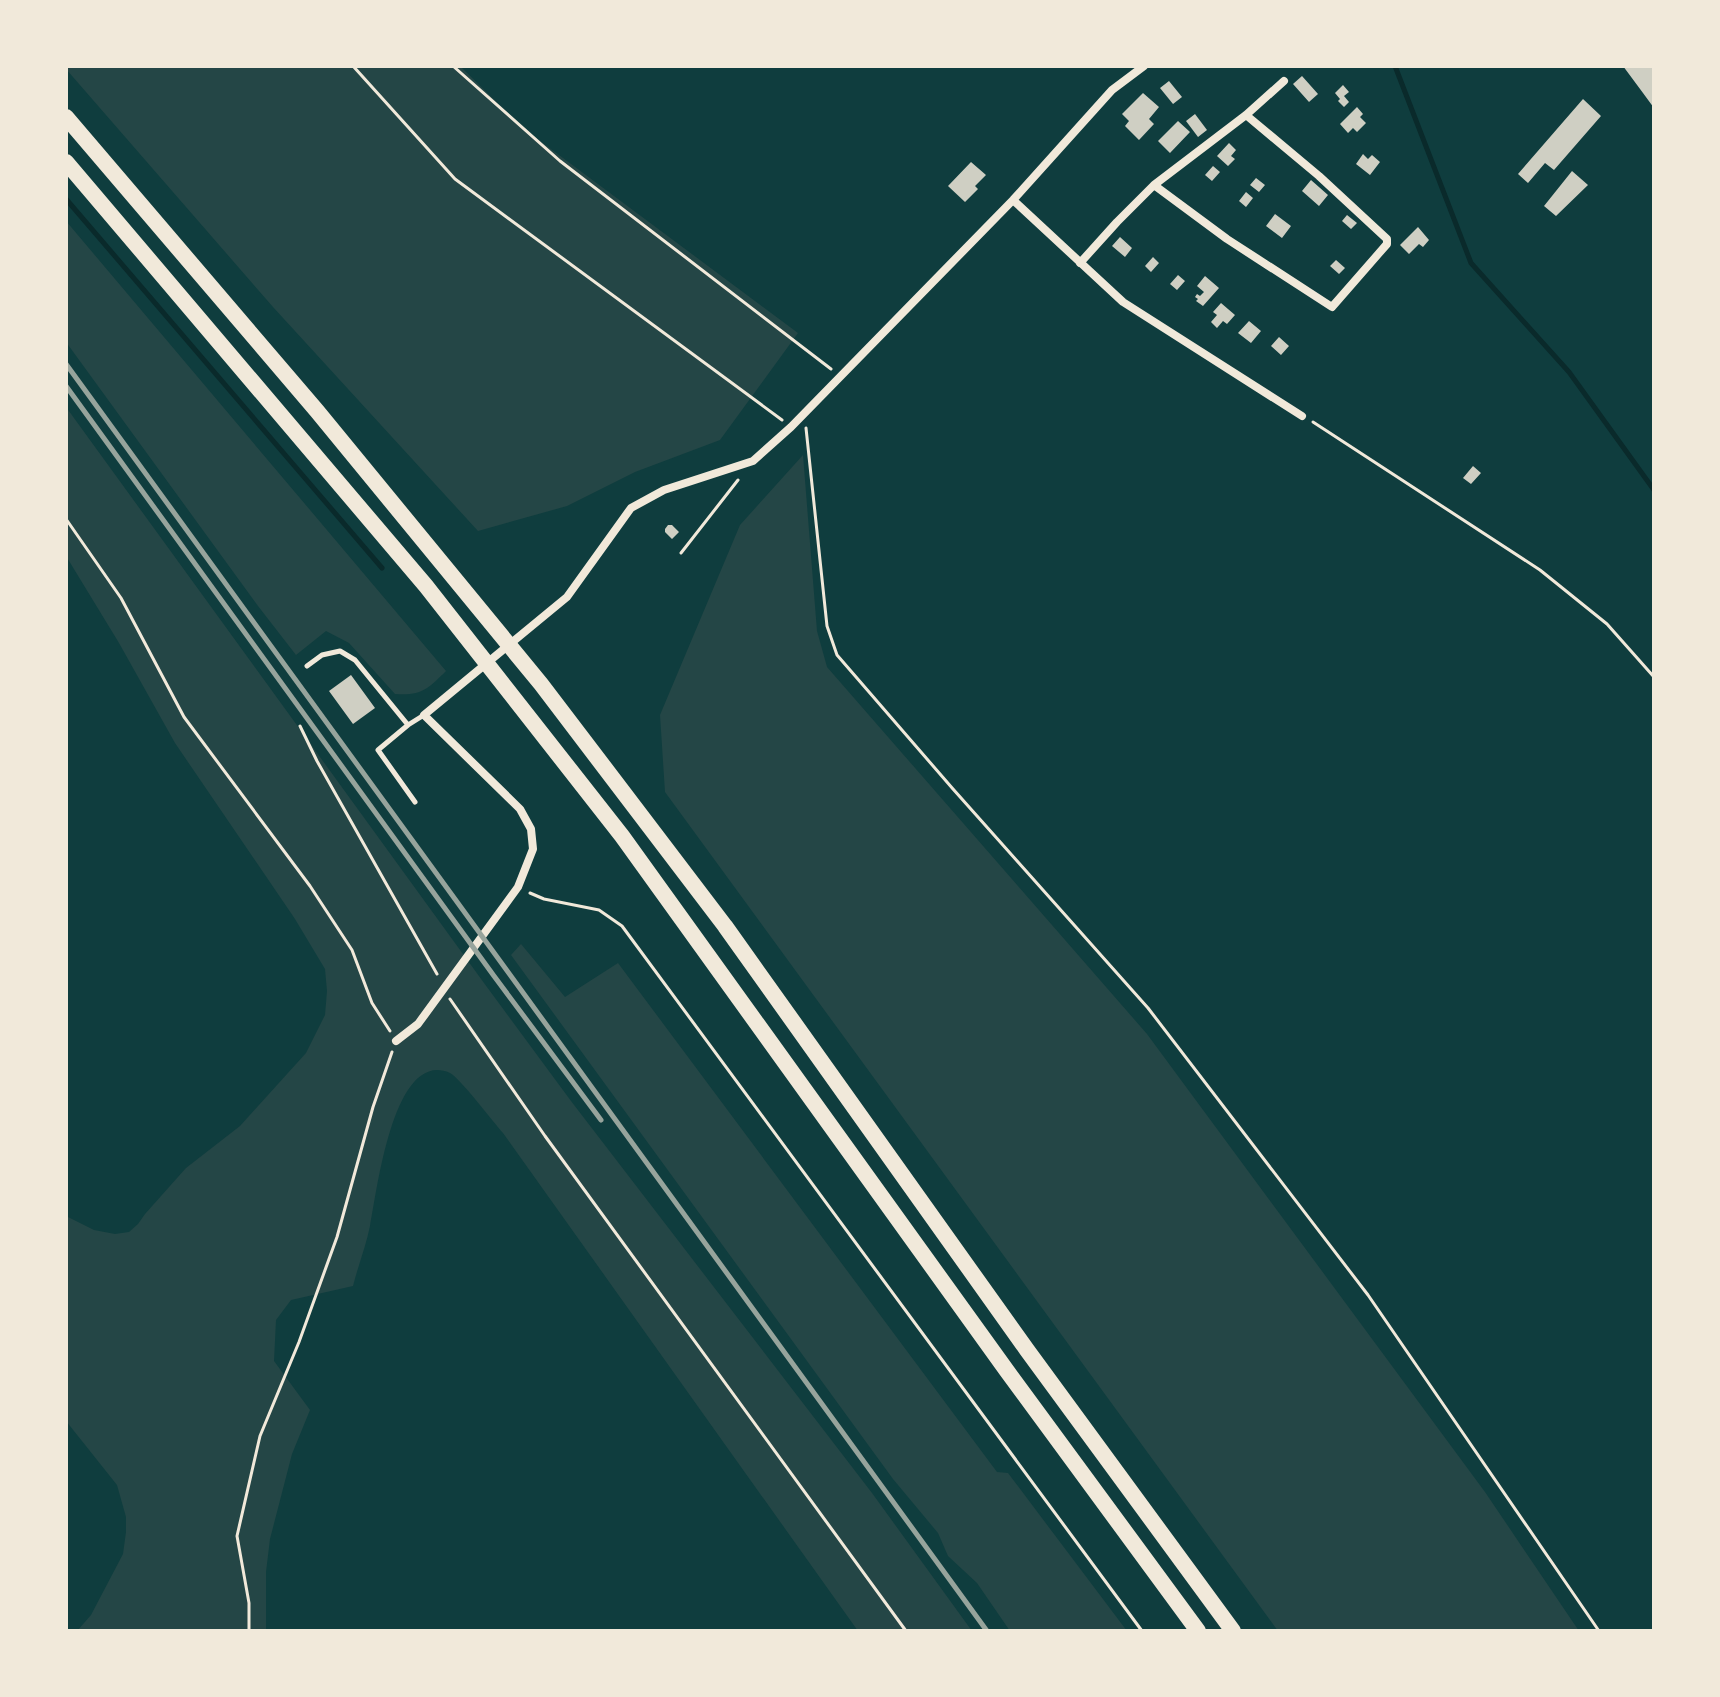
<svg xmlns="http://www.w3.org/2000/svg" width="1720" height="1697" font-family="Lora,serif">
  <rect width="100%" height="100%" fill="#0f3d3e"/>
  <path fill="#244646" d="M66,66H460L524,129L798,333L720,440L635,472L567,506L478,531L273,307L66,69Z
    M66,221L446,671C428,689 421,696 395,694L349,643L326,631L296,655L258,606L66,342Z
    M66,407L484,983L571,1101L872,1493L972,1631H858L503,1133C494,1123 459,1077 450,1073C393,1048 377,1193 370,1226C366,1246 358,1266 353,1286L291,1300L276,1320L274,1361L310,1410L292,1454L270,1539L266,1572V1631H77L91,1615L123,1554L126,1532V1517L117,1485L66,1421V1216L94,1230L115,1234L129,1232L138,1224L145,1214L186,1168L240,1126L306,1053L325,1015L327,991L325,969L295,919L175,743L119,643L66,556Z
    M803,455L817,631L827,667L1147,1034L1485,1492L1579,1631H1278L665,792L660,715L740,525Z
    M521,944L565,997L618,963L997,1472L1008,1473L1127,1631H1010L977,1583L948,1556L938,1533L893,1479L511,955Z"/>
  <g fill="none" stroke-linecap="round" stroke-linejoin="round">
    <path stroke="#0a2a2b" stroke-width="5" d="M1395,66L1471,263L1569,372L1654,490
      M66,199L382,568"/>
  </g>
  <path fill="#cfcfc3" d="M1623,66H1654V108L1643,93Z
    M1302,76L1318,94L1309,102L1293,84Z
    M1169,81L1182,97L1173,104L1160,88Z
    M1343,85L1349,92L1344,96L1349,102L1344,107L1338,101L1340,99L1335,93Z
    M1143,93L1159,107L1149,119L1154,124L1139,140L1125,126L1129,121L1122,114Z
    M1583,99L1601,116L1554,170L1545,163L1528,183L1518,174Z
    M1357,107L1363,114L1360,117L1366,123L1357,132L1353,128L1348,133L1340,124Z
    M1195,114L1207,130L1198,137L1186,121Z
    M1178,121L1190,132L1170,153L1158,141Z
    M1229,143L1236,150L1231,156L1235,159L1228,166L1217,156Z
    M1363,154L1368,159L1372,155L1380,162L1370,175L1356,164Z
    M971,162L986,175L975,186L978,189L965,202L948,186Z
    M1213,166L1220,172L1212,181L1205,175Z
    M1572,171L1588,185L1556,216L1544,206Z
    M1256,178L1265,185L1259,192L1250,185Z
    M1311,180L1328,195L1319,206L1302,191Z
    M1246,192L1253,198L1246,207L1239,201Z
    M1275,214L1291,226L1282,238L1266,226Z
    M1347,215L1357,223L1351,229L1342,221Z
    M1418,227L1429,240L1423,247L1419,244L1409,254L1400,245Z
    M1120,237L1132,248L1125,257L1112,246Z
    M1153,257L1159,263L1151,272L1145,266Z
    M1336,260L1345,268L1339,274L1330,266Z
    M1178,275L1185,281L1177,290L1170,284Z
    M1205,276L1219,288L1203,306L1196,301L1198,299L1195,297L1197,294L1200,296L1204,292L1197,286Z
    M1221,303L1235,315L1227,324L1223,321L1217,328L1211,322L1217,315L1213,312Z
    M1249,321L1261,331L1251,343L1238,333Z
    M1279,337L1289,346L1281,355L1271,346Z
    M1473,466L1481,473L1471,484L1463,478Z
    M668,525H672L679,532L672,539L665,532V529Z
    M351,675L375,708L353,724L329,691Z"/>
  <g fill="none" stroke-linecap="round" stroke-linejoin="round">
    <path stroke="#f1e9da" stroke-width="3" d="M353,66L455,179L782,420
      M453,66L560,161L831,369
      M1313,422L1540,570L1607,624L1654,677
      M806,428L827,626L837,655L953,789L1148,1008L1368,1295L1599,1631
      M66,519L121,598L184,717L310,886L352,950L372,1003L390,1031
      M681,553L738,480
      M300,726L317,761L437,974
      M530,893L544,899L599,910L622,926L1142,1631
      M450,999L545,1136L906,1631
      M249,1631V1603L237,1536L260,1436L299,1342L337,1237L373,1107L392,1052"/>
    <path stroke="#f1e9da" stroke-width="5" d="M307,666L322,655L340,651L355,660L408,725L378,750L415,802
      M408,725L424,715"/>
    <path stroke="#f1e9da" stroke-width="8" d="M1154,185L1227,239L1332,307L1387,244V239L1319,176L1246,115
      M1013,200L1123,302L1302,416
      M1080,263L1117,222L1154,185L1246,115L1284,81
      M396,1041L418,1024L518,887L533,849L531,829L520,809L424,715L567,597L631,508L664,490L753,461L791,427L1013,200L1112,90L1144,66"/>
    <path stroke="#f1e9da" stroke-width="16" d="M66,117L317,411L541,684L725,926L1027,1350L1233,1631
      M66,162L426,586L622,836L1007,1371L1198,1631"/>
    <path stroke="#97a49c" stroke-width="5" d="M66,364L987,1631
      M66,386L494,976L601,1120"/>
  </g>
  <rect width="1720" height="1697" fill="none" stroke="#f1e9da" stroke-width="136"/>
</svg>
